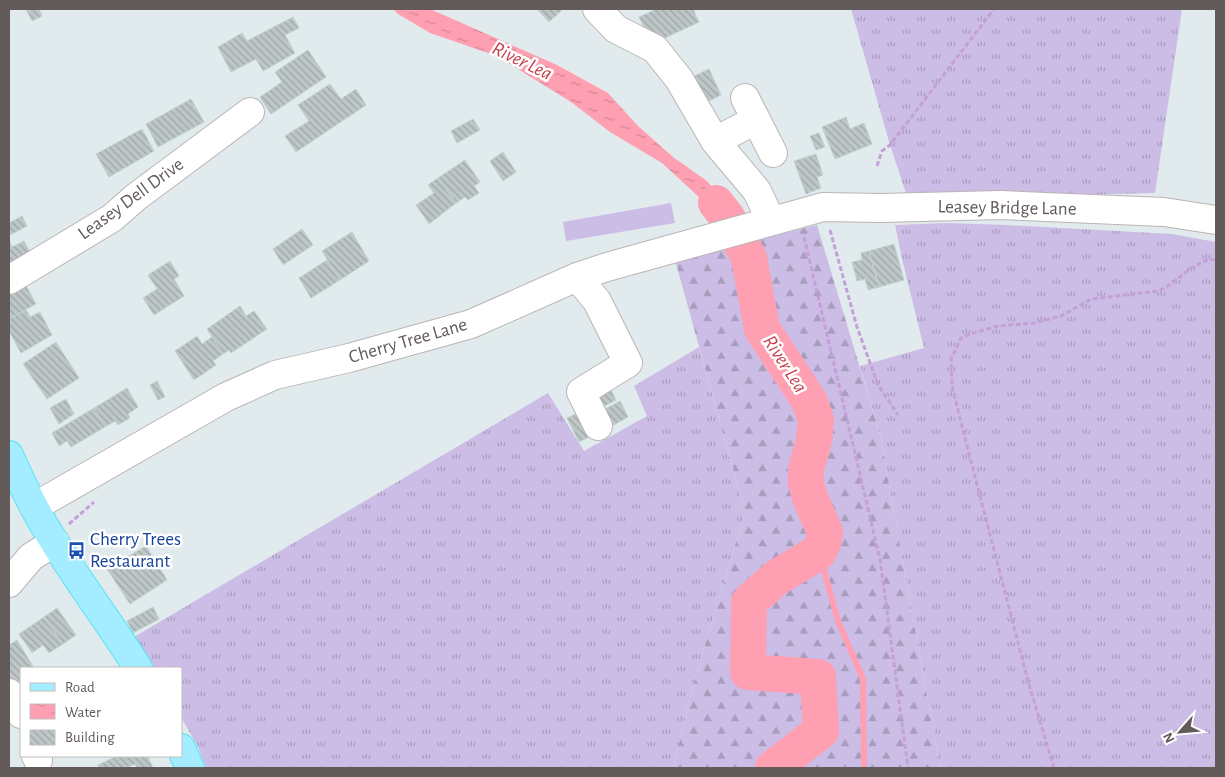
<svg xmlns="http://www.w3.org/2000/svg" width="1225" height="777" font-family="'Alegreya Sans',sans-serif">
  <defs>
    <pattern id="grass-tufts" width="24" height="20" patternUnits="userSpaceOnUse" patternTransform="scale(1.25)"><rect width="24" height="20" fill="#ccbde6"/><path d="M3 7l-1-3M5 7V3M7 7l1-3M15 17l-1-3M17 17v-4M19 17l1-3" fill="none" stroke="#a99dbd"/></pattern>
    <pattern id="forest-firs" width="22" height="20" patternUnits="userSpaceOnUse" patternTransform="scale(1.25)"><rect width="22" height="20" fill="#ccbde6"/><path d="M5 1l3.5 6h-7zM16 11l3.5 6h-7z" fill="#a99dbd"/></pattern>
    <pattern id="water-ripples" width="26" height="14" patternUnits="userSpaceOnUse" patternTransform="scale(1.25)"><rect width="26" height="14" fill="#ff9fb2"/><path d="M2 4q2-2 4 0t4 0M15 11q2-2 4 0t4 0" fill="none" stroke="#d28594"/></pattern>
    <pattern id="building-back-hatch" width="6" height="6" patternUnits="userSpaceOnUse" patternTransform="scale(1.25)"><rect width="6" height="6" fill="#bec7c8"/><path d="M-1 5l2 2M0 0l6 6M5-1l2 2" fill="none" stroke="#9ea5a5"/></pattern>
  </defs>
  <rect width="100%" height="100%" fill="#e1ebed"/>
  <path fill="url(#grass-tufts)" d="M851,9H1182L1155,193L908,199L890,145Z
    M947,223L1006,225L1172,234L1216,242V768H940L880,434L860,366L924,348L902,259L895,225Z
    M699,347L745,512L694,682L673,768H206L198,747L181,717V668H153L134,637L548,393L584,451L647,416L634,386Z"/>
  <path fill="url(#forest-firs)" d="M817,225L880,434L940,768H673L694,682L745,512L675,260Z"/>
  <path fill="#ccbde6" d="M671,203L675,223L566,241L563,222Z"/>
  <path fill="url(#water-ripples)" d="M393,9H430L557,65L608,93L638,126L673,157L707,181L733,212L750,242L735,245L701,199L662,163L610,132L571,102L497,56L430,33L398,14Z"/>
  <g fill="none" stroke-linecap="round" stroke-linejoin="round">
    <path stroke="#ff9fb2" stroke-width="6" d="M819,552L838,621L863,679L864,768"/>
    <path stroke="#ff9fb2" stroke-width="36" d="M716,203L727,217L749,258L762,329L810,402L816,421L814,440L806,470V483L810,498L825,532L823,543L819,552L776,578L749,602L748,672L818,677L821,731L773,768"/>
  </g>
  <path fill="url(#building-back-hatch)" stroke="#c0d1d2" d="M26,9H39L42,16L32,21Z
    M537,9H563L549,22Z
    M657,9H693L699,22L652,44L639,17Z
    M293,17L299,28L285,35L295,53L263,71L256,59L231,72L218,47L242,33L247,41Z
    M308,50L326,77L271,114L260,97L282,82L275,72Z
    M709,69L721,95L703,104L690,78Z
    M330,84L341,99L356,89L366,105L296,152L285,136L309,121L298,105Z
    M191,99L204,122L158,147L146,124Z
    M846,117L850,129L864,123L872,144L835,159L822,127Z
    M473,119L480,130L457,143L451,131Z
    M142,129L154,151L109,177L96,154Z
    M819,133L825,147L816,150L810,136Z
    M503,152L516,172L503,181L490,161Z
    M816,154L823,175L817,177L821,188L806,194L794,161Z
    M465,160L480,182L474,186L479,193L468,200L465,197L456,203L438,178Z
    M438,178L456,203L429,224L416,205L434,193L428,185Z
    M22,216L27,226L10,235L9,223Z
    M302,229L313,245L283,265L273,249Z
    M352,232L369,261L340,280L322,251Z
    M9,240L12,247L24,241L31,254L9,266Z
    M894,244L904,280L879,287L869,251Z
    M869,251L879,287L868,290L865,279L857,281L852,262L862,260L861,253Z
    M327,260L340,280L311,298L299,278Z
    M170,261L179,276L174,279L184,296L154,315L143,298L157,289L148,275Z
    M24,282L36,304L9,319V291Z
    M240,306L246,316L254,311L267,329L231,353L229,350L223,354L207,329Z
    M26,310L30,317L40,312L52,335L21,353L9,331V319Z
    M197,336L202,344L212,337L223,354L213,361L216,365L194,380L175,351Z
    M56,342L79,378L47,399L23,364Z
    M157,381L165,397L158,400L150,385Z
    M127,388L138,407L128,414L130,418L118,425L115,421L105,427L94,408Z
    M611,390L616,400L601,408L595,398Z
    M66,399L74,414L59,424L50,408Z
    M620,401L628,417L608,428L600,412Z
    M94,408L105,427L71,447L67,441L59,446L52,433Z
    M580,412L591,436L579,442L567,418Z
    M146,546L167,580L130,604L107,569Z
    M153,607L159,619L133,633L127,621Z
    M57,608L76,635L63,644L44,617Z
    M44,617L63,644L49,653L43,645L32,653L19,634Z
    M17,640L34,668H21V680L12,686L9,680V645Z
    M117,756H151L148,757L153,768H137L135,764L126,768H100L98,765Z"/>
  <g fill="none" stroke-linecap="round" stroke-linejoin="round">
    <defs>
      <path id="minor" d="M597,9L616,29L655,49L679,79L715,141L757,191L771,221
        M745,98L773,153
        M715,141L756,120
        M577,277L597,301L628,363L581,392L598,426
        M9,280L112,218L136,197L250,112
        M34,507L226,397L275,375L349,358L471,324L577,277L607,267L823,207L880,208L1001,205L1164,212L1216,220
        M9,583L31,557L55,542
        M9,693L21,714
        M36,756L38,760"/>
      <path id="major" d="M9,455C17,473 25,490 34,507C64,563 104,614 138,668
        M181,748L190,768"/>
    </defs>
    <use href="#minor" stroke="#bcb4b4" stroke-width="30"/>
    <use href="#major" stroke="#54e5f4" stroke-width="30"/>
    <path stroke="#c3a0d8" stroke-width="3" stroke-dasharray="5 2.5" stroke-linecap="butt" d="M877,166L882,151L890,145L994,9
      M830,230L857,327L878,385L898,415
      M804,237L880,559L908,768
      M69,524L94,502
      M1054,768L1028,681L966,442L952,386L951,359L961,338L973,333L998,326L1035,323L1061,316L1091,299L1159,291L1171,284L1191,268L1209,259L1216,260"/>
    <use href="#minor" stroke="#fff" stroke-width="28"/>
    <use href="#major" stroke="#a4ecff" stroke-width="28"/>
  </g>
  <defs>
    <symbol id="bus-bare" viewBox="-9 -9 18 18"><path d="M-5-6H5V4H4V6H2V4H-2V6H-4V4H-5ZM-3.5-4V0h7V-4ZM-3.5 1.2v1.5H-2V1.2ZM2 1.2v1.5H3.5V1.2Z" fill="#1a4fb4" stroke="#fff" stroke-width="2.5" paint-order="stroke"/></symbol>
  </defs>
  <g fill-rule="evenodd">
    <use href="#bus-bare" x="64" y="538" width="25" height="25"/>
  </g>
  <g text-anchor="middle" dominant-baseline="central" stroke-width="5" stroke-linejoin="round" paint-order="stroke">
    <g font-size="19" fill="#635a5a" stroke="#fff">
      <text transform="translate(131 199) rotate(-36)">Leasey Dell Drive</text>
      <text transform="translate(1007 208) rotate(1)">Leasey Bridge Lane</text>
      <text transform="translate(408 341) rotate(-16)">Cherry Tree Lane</text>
    </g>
    <g font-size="19" fill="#164399" stroke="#fff" text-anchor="start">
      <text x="90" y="539">Cherry Trees<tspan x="90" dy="22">Restaurant</tspan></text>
    </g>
    <g font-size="20" font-style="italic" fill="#c4404f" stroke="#fff">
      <text transform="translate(522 61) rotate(26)">River Lea</text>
      <text transform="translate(785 364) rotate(57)">River Lea</text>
    </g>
  </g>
  <rect width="1225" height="777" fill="none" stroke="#635a5a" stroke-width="20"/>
  <rect x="20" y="667" width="162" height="90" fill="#ffffff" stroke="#c1bdbd"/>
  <rect x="30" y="683" width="25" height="8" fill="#a4ecff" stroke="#c1bdbd"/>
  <text x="65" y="692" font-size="15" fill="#635a5a">Road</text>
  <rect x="30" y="704" width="25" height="15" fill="url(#water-ripples)" stroke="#c1bdbd"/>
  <text x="65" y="717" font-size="15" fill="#635a5a">Water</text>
  <rect x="30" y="730" width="25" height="15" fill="url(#building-back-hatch)" stroke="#c1bdbd"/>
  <text x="65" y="742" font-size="15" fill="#635a5a">Building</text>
  <g transform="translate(1180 732) rotate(243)" stroke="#ffffff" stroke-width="4" paint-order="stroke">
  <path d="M0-4L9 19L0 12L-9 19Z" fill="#635a5a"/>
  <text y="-8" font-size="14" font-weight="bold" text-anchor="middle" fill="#635a5a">N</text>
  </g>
</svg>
